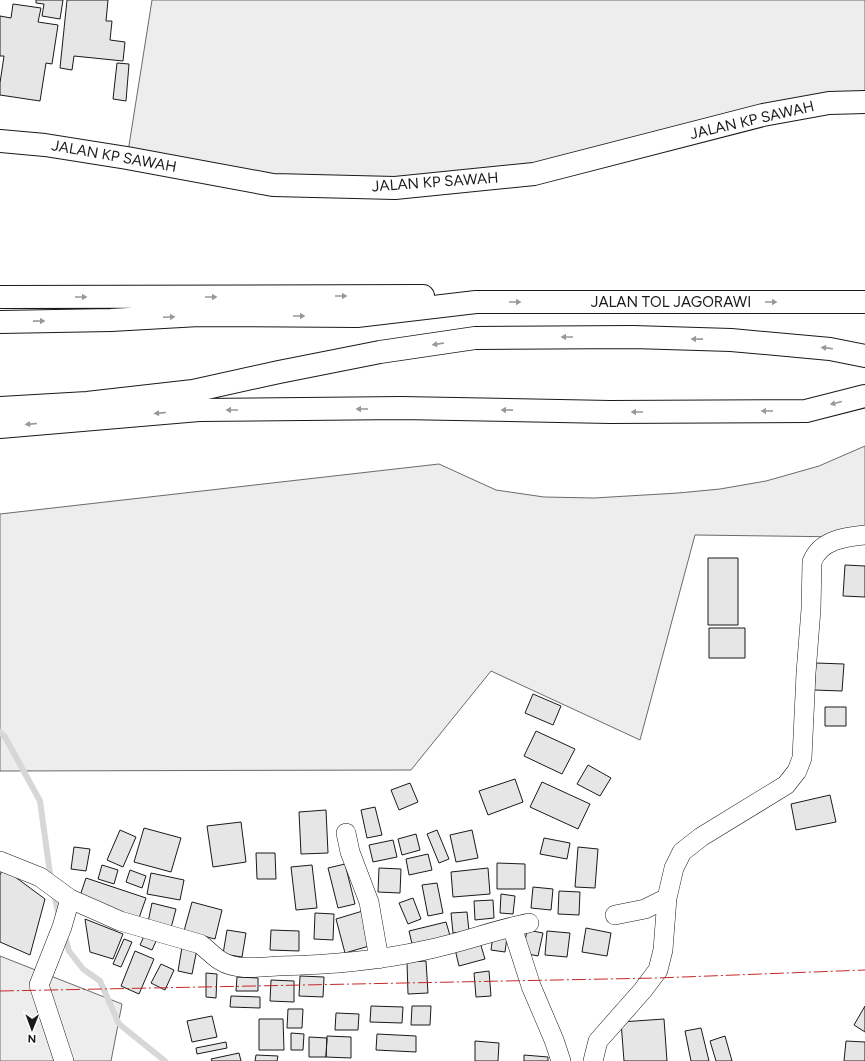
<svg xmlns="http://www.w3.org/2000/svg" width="865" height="1061" font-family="Figtree,sans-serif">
  <rect width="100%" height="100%" fill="#fff"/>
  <path fill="#ededed" stroke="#6a6a6a" d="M152,0H865V104L534,174L395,188L127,158Z
    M865,446V535L847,537L695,535L640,740L491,671L411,770L0,771V514L439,464L496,490L544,497L594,498L678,493L720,489L766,481L819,466Z
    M0,956L122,1004L111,1061H0Z"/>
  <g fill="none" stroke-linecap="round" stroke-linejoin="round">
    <path stroke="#d7d7d7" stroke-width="6" d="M0,732L5,737L40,801L51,881
      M54,894L59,916
      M64,934L69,951L83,969L100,981L119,1024L165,1061"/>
  </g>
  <path fill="#e6e6e6" stroke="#1a1a1a" d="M36,0H63L60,19L42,16L44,4L36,3Z
    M67,0H108L106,21H112L110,40L125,42L123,61L74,56L72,70L60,68Z
    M13,4L41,8L38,22L58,25L52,64L46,63L40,101L0,95V83L4,56H0V16L11,18Z
    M117,63L129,64L126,101L113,99Z
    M708,558H738V625H708Z
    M845,565L865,566V597L843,596Z
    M709,628H745V658H709Z
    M816,663L844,664L842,691L814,690Z
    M533,694L561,706L553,725L525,713Z
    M825,707H846V726H825Z
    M536,731L575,749L562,774L524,756Z
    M588,765L611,778L600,796L577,784Z
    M515,779L523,802L488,815L479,791Z
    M542,782L590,804L578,829L530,807Z
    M410,783L418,802L399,810L391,790Z
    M830,795L836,822L796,830L791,804Z
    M375,807L382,835L367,838L361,810Z
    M326,810L328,853L301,854L299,812Z
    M241,822L246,862L213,867L207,826Z
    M144,828L181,838L171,872L134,862Z
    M120,830L136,837L123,867L107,860Z
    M437,830L449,859L439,863L427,834Z
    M472,830L478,858L456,862L450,835Z
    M416,834L420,850L402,855L398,839Z
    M544,838L570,843L567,859L540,854Z
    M393,840L397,857L373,862L369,845Z
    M74,847L90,849L86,871L71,869Z
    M578,847L598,849L595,888L575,887Z
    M256,853H275L276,879H257Z
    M428,854L432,870L409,875L406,859Z
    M497,863L525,864V889H497Z
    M345,864L355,904L338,908L328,868Z
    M102,865L118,870L114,884L98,879Z
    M312,865L317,908L296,910L291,867Z
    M3,868L45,899L30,955L0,942V875Z
    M379,868L401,869L400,893L378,892Z
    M488,868L490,894L453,897L451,872Z
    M130,870L146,876L142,888L126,882Z
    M151,873L184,880L180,900L147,894Z
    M86,878L146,898L139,918L79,899Z
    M437,883L443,913L428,916L422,885Z
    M533,887L553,889L551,910L531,908Z
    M559,891L580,892L579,915L558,914Z
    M501,894L515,896L513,914L500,913Z
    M413,898L421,919L408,924L399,903Z
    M493,900L494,918L475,920L474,901Z
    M192,902L222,910L215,939L184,931Z
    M152,903L176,909L171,928L148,922Z
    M366,910L376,944L345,953L336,919Z
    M467,912L469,931L453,933L451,913Z
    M315,913L334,914L333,940L314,939Z
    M85,919L123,934L113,959L90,952Z
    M446,922L451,939L413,948L409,931Z
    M586,928L611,933L607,956L582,952Z
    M227,930L246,933L242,957L223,954Z
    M271,930L299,931V951L270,950Z
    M527,930L543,933L538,956L523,953Z
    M547,931L570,933L567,957L545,955Z
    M145,934L157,939L152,950L140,945Z
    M493,935L507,937L505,952L491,950Z
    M124,939L132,942L121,967L113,964Z
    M479,939L485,959L459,966L454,945Z
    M182,947L197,949L192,974L178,971Z
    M135,951L154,959L139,994L121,986Z
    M426,961L428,993L408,994L407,962Z
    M161,964L174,970L165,990L151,983Z
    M489,971L491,996L476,997L474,973Z
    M206,973L217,974L216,998L206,997Z
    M300,976L324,977L323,997L299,996Z
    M237,977L258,978V991H236Z
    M271,980L294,981V1002L270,1001Z
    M231,996L260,997V1008L230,1007Z
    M371,1006L403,1007L402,1023L370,1022Z
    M412,1006H431L430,1025H411Z
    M865,1006V1032L854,1025Z
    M288,1009H303L302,1028H287Z
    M336,1013L359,1014L358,1030H335Z
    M212,1016L217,1037L192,1042L187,1021Z
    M259,1019H283L284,1050H259Z
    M664,1019L667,1061H624L621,1022Z
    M701,1028L709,1061H691L685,1031Z
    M291,1033L304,1034L303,1050H291Z
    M377,1034L416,1036V1052L376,1050Z
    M327,1036L351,1037V1058L326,1057Z
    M725,1036L732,1061H716L710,1041Z
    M309,1037L327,1038L326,1057H309Z
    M475,1041L499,1043L498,1061H475Z
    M846,1041L865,1042V1061H844Z
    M226,1042L227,1048L197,1054L196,1048Z
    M239,1053L241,1061H212L211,1059Z
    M256,1055L278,1056L277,1061H255Z
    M524,1055L548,1057V1061H524Z"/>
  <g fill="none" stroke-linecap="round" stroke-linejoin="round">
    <defs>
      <path id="street" d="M346,833L350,852L369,902L379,959
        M0,861L40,877L70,899L93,909L120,921L200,944C207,949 215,958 221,961C237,971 261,967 278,966C328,965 377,961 426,950C461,943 494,930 529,923
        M615,915L645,909L667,898
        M512,927L531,986L554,1040L561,1061
        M64,1061L39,985L62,927L70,899
        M593,1061L598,1041L643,990L658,970L663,950L667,898L674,868L682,852L701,837L786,785L797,771L802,758L806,673L811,609L812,562C820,540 845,537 865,535"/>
      <path id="secondary" d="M0,141L45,145L127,158L273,185L395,188L534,174L763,115L829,103L865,102"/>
      <path id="highway" d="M0,297L423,296
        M0,322L111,320L199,315L357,316L476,302H865
        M0,408L87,403L193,391L279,372L380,352L475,338L633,337L731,340L830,349L865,356
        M0,427L199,410L401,408L610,412L806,411L865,396"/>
    </defs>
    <use href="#street" stroke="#1a1a1a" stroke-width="20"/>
    <use href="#secondary" stroke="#1a1a1a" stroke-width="24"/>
    <use href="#highway" stroke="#1a1a1a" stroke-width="24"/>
    <use href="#street" stroke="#fff" stroke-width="19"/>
    <use href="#secondary" stroke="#fff" stroke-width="22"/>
    <use href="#highway" stroke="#fff" stroke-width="22"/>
    <path stroke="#c62828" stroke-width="1" stroke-dasharray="14 3 2 3" stroke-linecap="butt" d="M0,991L657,978L865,970"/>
  </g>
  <defs><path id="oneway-solid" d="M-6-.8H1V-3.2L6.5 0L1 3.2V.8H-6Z"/></defs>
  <g fill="#989898">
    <use href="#oneway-solid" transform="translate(341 296)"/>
    <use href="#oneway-solid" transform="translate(81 297)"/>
    <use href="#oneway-solid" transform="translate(211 297)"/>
    <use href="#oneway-solid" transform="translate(515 302)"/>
    <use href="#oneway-solid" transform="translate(771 302)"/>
    <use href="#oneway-solid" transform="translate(299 316)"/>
    <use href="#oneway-solid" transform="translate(169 317) rotate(-3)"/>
    <use href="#oneway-solid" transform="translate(39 321) rotate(-1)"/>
    <use href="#oneway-solid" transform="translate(567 337) rotate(180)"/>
    <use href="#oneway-solid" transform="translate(697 339) rotate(-179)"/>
    <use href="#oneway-solid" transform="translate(438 344) rotate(171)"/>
    <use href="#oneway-solid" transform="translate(827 348) rotate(-173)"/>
    <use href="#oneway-solid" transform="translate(836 403) rotate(166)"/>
    <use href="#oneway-solid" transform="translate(362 409) rotate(180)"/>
    <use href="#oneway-solid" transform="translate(232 410) rotate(180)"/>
    <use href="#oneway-solid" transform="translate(507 410) rotate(-179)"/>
    <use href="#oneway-solid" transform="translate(767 411) rotate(180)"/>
    <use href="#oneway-solid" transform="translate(637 412) rotate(180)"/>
    <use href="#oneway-solid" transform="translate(160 413) rotate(175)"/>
    <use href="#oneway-solid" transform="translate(31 424) rotate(175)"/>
  </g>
  <g text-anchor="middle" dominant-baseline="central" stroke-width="3" stroke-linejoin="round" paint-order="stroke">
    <g font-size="15" fill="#1a1a1a" stroke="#fff">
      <text transform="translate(752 120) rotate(-13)">JALAN KP SAWAH</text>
      <text transform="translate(114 156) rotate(10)">JALAN KP SAWAH</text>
      <text transform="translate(435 182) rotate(-4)">JALAN KP SAWAH</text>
      <text x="671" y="302">JALAN TOL JAGORAWI</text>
    </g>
  </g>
  <g transform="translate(32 1029) rotate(181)" stroke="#ffffff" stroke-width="3" paint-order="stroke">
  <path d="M0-3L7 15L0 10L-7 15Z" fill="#1a1a1a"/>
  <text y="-6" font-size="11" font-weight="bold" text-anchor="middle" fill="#1a1a1a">N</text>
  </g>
</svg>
